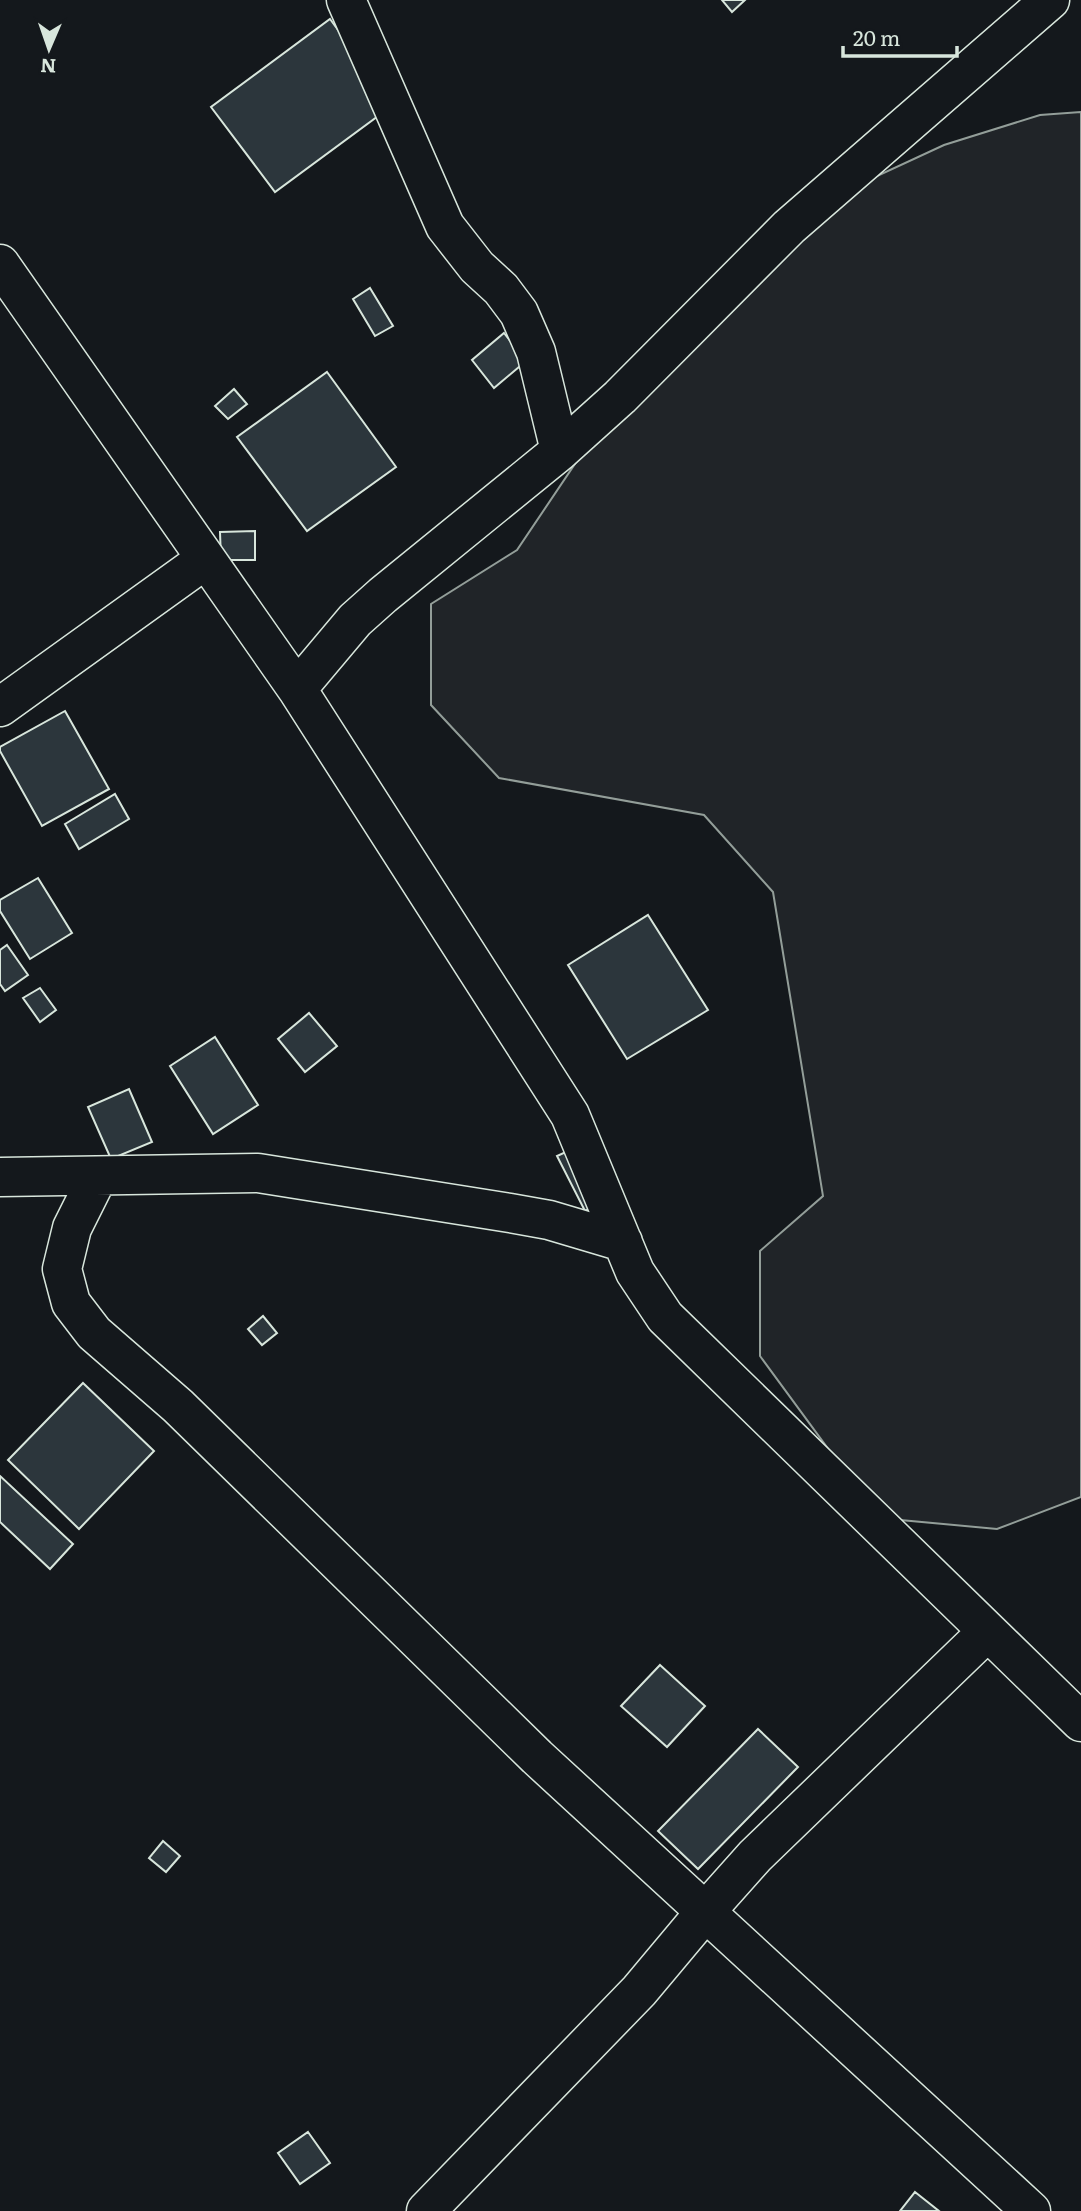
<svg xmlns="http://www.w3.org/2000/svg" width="1081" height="2211" font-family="Literata,serif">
  <rect width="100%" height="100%" fill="#14181c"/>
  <path fill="#202428" stroke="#939e99" stroke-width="2" d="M1081,112V1497L997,1529L879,1518L760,1356V1251L823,1196L773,892L704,815L499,778L431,705V604L517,550L620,397L851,188L944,145L1040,115Z"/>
  <path fill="#2c363c" stroke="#d8e6dc" stroke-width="2" d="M722,0H745L732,12Z
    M330,19L393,105L275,192L211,107Z
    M370,288L393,326L375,336L353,299Z
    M504,333L526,361L494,388L472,360Z
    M327,372L396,467L307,531L237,437Z
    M234,389L247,404L228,419L215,406Z
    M255,531V560H221L220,532Z
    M65,711L109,789L42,826L0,751V747Z
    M115,794L129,819L79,849L65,824Z
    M38,878L72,933L30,959L0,911V900Z
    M648,915L708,1010L627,1059L568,965Z
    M7,945L28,975L5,991L0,984V950Z
    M40,988L56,1010L40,1022L23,998Z
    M309,1013L337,1046L305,1072L278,1039Z
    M215,1037L258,1105L213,1134L170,1066Z
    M129,1089L152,1142L111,1159L88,1107Z
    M568,1151L597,1205L585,1211L557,1156Z
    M263,1316L277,1333L262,1345L248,1329Z
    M83,1383L154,1451L79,1529L8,1460Z
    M0,1476L73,1544L50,1569L0,1522Z
    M660,1665L705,1706L667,1747L621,1706Z
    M758,1729L798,1767L698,1869L658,1831Z
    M163,1841L180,1856L166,1872L149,1858Z
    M308,2132L330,2163L300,2184L278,2153Z
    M915,2192L939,2211H900Z"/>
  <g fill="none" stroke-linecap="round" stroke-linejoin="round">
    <defs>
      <path id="minor" d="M346,0L445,226L477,267L501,289L519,313L536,352L560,451
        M0,264L297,689L570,1115L635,1272L665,1317L1081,1722
        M297,689L355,620L383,595L560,451L620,397L789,227L1050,0
        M0,707L206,559
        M98,1176L72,1228L62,1269L71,1303L94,1333L178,1406L537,1757L1031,2211
        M0,1177L258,1173L510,1213L549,1220L623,1242
        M426,2211L639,1991L706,1911L755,1856L987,1632"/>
    </defs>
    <use href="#minor" stroke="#d8e6dc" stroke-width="41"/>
    <use href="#minor" stroke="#14181c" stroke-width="38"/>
  </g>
  <g transform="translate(49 49) rotate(182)" stroke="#14181c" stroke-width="5" paint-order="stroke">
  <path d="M0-5L12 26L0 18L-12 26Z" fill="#d8e6dc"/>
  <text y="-10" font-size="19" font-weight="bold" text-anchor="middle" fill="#d8e6dc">N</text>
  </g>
  <path d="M843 46v10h114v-10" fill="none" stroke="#d8e6dc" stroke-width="3.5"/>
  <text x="853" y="46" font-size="21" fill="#d8e6dc" stroke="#14181c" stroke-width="5" paint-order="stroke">20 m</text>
</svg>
